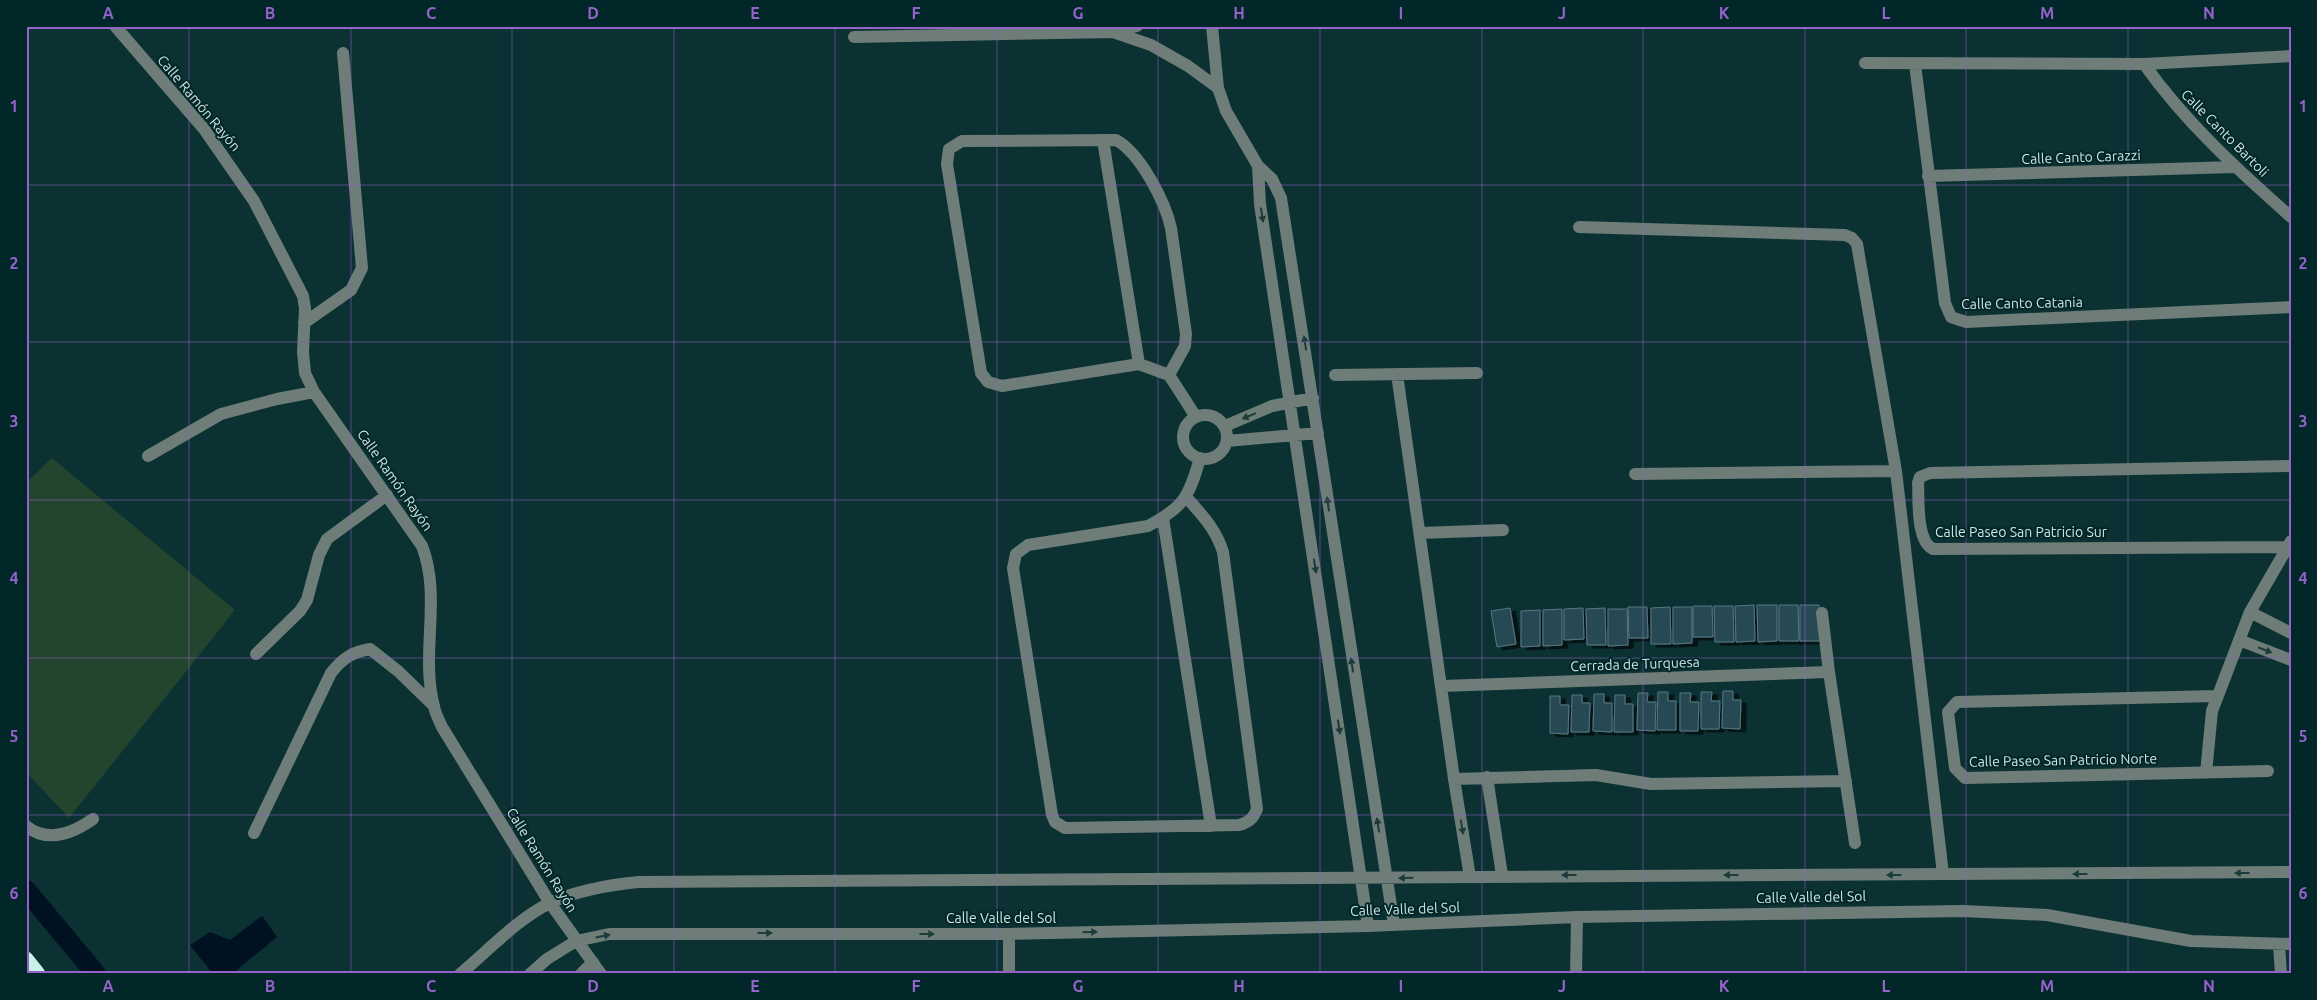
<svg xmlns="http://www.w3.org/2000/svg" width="2317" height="1000" font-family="Ubuntu,sans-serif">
  <defs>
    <filter id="shadow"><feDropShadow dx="5.5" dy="3" stdDeviation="0" flood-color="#0009"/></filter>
  </defs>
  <rect width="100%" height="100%" fill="#0c3132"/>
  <path fill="#23452d" d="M52,458L235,610L69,818L26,772V483Z"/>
  <path fill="#012" d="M262,916L277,937L232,974H213L190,945L210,932L230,940Z"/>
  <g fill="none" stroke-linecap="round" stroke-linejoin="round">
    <path stroke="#012" stroke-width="20" d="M26,890L96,974"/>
  </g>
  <path fill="#284852" stroke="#587884" filter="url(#shadow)" d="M1754,605L1755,641L1736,642L1735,606Z
    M1757,605H1777V641L1758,642Z
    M1779,605H1798L1799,641H1779Z
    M1800,605H1819L1820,641H1800Z
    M1693,606H1712L1713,637H1693Z
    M1714,606H1733L1734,642H1715Z
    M1628,607H1647L1648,638H1629Z
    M1670,607L1671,644H1651V608Z
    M1673,607H1692V643L1673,644Z
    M1510,608L1516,644L1497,647L1491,611Z
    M1583,608L1584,639L1564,640V609Z
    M1605,608L1606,645H1587L1586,609Z
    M1562,609V645L1543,646V610Z
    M1608,609H1627L1628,645L1608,646Z
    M1540,610V646L1521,647V611Z
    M1723,691H1733V700H1741L1740,729L1722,728Z
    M1658,692H1668V701H1676V730H1657Z
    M1701,692H1712L1711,701H1720L1719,729H1701Z
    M1638,693H1648L1647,702H1656L1655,731L1637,730Z
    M1680,693H1691L1690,702H1699L1698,731H1680Z
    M1594,694H1604V703H1612V732L1593,731Z
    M1572,695H1582V703H1590L1589,732H1571Z
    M1615,695H1625V704H1633V732H1614Z
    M1550,696H1560V705H1569L1568,734L1550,733Z"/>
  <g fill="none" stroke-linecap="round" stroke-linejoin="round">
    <path stroke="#6e7d78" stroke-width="12" d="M115,26L204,129L254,201L303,296L305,308L303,352L305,373L314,392L422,546C442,597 420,654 434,706C435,713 439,720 442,727L550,903L601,974
      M1212,26L1218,88
      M1113,32L1137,26
      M854,37L1113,32L1151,45L1188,66L1218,88L1226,111L1258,166L1272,179L1281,198L1394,925
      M1865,63L2144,64L2291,56
      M1915,64L1945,303L1951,317L1966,322L2291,307
      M2144,64C2185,122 2238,170 2291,217
      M1103,140L1139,364
      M1258,166L1260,204L1368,926
      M1928,176L2234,167
      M1579,227L1845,235L1852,238L1857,244L1896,471L1943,874
      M304,323L351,290L362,268L343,53
      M1397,374L1454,779L1470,877
      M1169,375L1185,346L1186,334L1171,228C1165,201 1140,153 1116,140L962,141L949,149L947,164L981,373L988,382L1002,386L1139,364L1169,375L1196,417
      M1335,375L1477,373
      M1183 437a22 22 0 1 1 44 0a22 22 0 1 1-44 0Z
      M1225,426L1272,406L1313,398
      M1227,441L1318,433
      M148,456L221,414L277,399L314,392
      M1635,474L1896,471
      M1187,498C1202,515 1216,529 1223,552L1257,809C1253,819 1249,822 1239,825L1065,828L1055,822L1052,815L1013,568L1016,554L1028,545L1148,526C1184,507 1189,497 1200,458
      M1163,518L1211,826
      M1420,533L1503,530
      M2287,547L1933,549C1916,541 1919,500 1918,483L1920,477L1930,473L2291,466
      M2250,612L2291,633
      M1822,613L1829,672L1855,843
      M2239,640L2291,660
      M256,654L300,611L307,600L319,555L327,539L387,495
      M1442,686L1829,672
      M2218,696L1957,702L1948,712L1955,768L1965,778L2268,771
      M2206,773L2212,711L2250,612L2291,541
      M1487,777L1502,875
      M1454,779L1596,775L1651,784L1846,781
      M26,826C48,844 73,833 93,819
      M254,833L331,673C343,658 352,652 370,649L398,671L433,705
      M1009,934V974
      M2279,945L2281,974
      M460,974C489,950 518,918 552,902C579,890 608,885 638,882L2291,872
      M530,974L547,959L576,941L609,934H1009L1368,926L1577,917L1963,911L2047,915L2191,941L2291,944
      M581,974L593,962
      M1576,974L1577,917"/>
    <path stroke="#cbf0e4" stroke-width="15" d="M26,959L38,974"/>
  </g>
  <defs><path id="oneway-solid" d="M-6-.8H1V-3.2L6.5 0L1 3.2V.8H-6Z" transform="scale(1.25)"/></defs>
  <g fill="#1c3c3c">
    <use href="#oneway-solid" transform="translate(1262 215) rotate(81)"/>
    <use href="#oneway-solid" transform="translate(1305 343) rotate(-99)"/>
    <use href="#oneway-solid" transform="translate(1249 416) rotate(157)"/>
    <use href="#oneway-solid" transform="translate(1328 504) rotate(-98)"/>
    <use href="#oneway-solid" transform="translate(1315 566) rotate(81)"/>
    <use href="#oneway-solid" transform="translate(2265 650) rotate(21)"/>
    <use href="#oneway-solid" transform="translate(1352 665) rotate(-99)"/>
    <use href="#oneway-solid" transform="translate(1339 727) rotate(81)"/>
    <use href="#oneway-solid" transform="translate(1378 825) rotate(-99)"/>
    <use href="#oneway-solid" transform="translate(1462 827) rotate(80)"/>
    <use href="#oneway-solid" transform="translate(2242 873) rotate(180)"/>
    <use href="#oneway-solid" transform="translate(2080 874) rotate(180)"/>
    <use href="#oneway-solid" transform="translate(1569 875) rotate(180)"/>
    <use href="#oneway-solid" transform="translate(1731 875) rotate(180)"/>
    <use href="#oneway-solid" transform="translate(1894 875) rotate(180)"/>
    <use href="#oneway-solid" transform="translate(1406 878) rotate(179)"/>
    <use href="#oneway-solid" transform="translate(1090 932) rotate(-1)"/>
    <use href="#oneway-solid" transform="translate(765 933)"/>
    <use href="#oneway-solid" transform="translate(927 934)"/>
    <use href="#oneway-solid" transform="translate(603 936) rotate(-11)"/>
  </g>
  <path fill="none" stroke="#9463ca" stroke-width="1" stroke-opacity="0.55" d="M189,26V974M351,26V974M512,26V974M674,26V974M835,26V974M997,26V974M1158,26V974M1320,26V974M1482,26V974M1643,26V974M1805,26V974M1966,26V974M2128,26V974M26,185H2291M26,342H2291M26,500H2291M26,658H2291M26,815H2291"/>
  <g text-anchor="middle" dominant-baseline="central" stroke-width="4" stroke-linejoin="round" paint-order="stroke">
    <g font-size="14" fill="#d0e3e3" stroke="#012728">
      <text transform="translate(199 103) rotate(50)">Calle Ramón Rayón</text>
      <text transform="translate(2225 133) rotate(45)">Calle Canto Bartoli</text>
      <text transform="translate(2081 157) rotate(-2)">Calle Canto Carazzi</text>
      <text transform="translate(2022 303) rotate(-1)">Calle Canto Catania</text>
      <text transform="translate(395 480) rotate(55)">Calle Ramón Rayón</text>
      <text x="2021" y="532">Calle Paseo San Patricio Sur</text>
      <text transform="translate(1635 664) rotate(-2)">Cerrada de Turquesa</text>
      <text transform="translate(2063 760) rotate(-1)">Calle Paseo San Patricio Norte</text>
      <text transform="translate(542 860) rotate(58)">Calle Ramón Rayón</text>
      <text transform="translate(1811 897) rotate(-1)">Calle Valle del Sol</text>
      <text transform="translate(1405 909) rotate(-2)">Calle Valle del Sol</text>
      <text x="1001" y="918">Calle Valle del Sol</text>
    </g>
  </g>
  <rect width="2317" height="1000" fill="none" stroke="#012728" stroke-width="55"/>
  <rect x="28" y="28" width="2262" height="944" fill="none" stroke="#9463ca" stroke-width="2"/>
  <g font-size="16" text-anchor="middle" font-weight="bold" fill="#9463ca">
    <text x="108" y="19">A</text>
    <text x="270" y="19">B</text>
    <text x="431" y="19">C</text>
    <text x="593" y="19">D</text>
    <text x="755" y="19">E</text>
    <text x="916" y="19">F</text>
    <text x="1078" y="19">G</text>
    <text x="1239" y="19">H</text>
    <text x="1401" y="19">I</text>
    <text x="1562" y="19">J</text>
    <text x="1724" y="19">K</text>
    <text x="1886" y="19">L</text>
    <text x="2047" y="19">M</text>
    <text x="2209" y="19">N</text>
    <text x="14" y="112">1</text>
    <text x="2303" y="112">1</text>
    <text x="14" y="269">2</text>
    <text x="2303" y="269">2</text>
    <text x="14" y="427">3</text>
    <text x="2303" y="427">3</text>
    <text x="14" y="584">4</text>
    <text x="2303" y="584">4</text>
    <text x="14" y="742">5</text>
    <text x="2303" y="742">5</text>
    <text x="14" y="899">6</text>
    <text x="2303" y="899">6</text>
    <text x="108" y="992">A</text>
    <text x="270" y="992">B</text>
    <text x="431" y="992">C</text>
    <text x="593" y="992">D</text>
    <text x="755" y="992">E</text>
    <text x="916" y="992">F</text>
    <text x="1078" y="992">G</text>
    <text x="1239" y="992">H</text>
    <text x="1401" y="992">I</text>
    <text x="1562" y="992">J</text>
    <text x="1724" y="992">K</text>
    <text x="1886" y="992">L</text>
    <text x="2047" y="992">M</text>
    <text x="2209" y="992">N</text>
  </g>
</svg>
